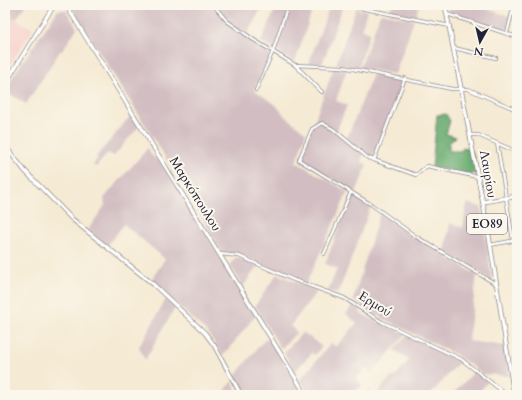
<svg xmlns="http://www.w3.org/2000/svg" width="522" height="400" font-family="Cardo,serif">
  <rect width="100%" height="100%" fill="#fbf7ec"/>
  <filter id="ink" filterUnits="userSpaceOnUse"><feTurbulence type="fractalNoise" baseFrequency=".025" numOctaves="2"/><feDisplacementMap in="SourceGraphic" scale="8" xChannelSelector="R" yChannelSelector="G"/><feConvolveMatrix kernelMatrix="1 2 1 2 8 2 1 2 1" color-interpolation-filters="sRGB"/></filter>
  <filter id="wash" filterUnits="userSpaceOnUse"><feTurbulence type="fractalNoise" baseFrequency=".012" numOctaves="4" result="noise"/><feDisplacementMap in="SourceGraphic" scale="16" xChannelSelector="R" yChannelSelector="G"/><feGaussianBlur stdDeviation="0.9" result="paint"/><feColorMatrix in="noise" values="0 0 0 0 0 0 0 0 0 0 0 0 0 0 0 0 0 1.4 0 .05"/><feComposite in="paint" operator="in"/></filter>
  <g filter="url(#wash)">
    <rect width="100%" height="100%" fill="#f5ead3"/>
    <path fill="#f7d0cb" d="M5,13L33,29L5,73Z"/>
    <path fill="#d2bec2" d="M5,5H26L16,19L5,13Z
      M70,5H212L217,12L219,10L217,5H263L246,36L272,52L254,90L276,105L284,115L306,133L296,162L348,192L306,284L241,255L222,253L194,203Z
      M277,5H314L295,62L261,42Z
      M330,5L343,6L323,62L321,64L317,63L308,65Z
      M392,5H419L415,18L390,13Z
      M448,5H475L512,17L507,31L449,13Z
      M356,8L367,11L361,29L370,33L358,68L336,64Z
      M58,10H66L77,28L62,51H60L26,104L5,91V88Z
      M382,13L414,20L395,74L360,68L380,14Z
      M334,67L347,69L336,101L347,105L337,130L347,138L373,74L404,80L373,158L364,153L361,161L367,165L356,193L300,160Z
      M132,114L139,126L114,156L108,153L96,167L93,165L98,158L96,157Z
      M148,148L152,156L162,163L256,315L223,356L208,333L151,280L165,259L124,224L107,246L88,230L105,205L104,198Z
      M352,194L363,200L364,205L371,206L338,294L328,291L337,269L325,264Z
      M467,203L481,207L492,280L445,252L450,223L463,228Z
      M380,213L401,229L477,275L468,341L506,346L510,376L483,374L455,354L382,318L353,300Z
      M236,257L258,265L243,287L230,265Z
      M277,274L317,291L290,326L297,332L281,349L255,306Z
      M166,299L175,308L145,360L139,347Z
      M353,305L360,309L361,314L406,334L372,373L365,368L356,379L362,385L352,395H310L300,380L331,343L336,347L357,323L346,314Z
      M303,332L322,347L315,355L312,353L295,371L284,353Z
      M407,335L461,360L430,395H364L369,390L375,395L392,376L394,378L409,360L394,350Z
      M269,338L292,376L304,395H243L234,377L265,339Z
      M475,371L488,381L477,395H452Z
      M232,381L239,395H222Z"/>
    <path fill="#68aa6e" stroke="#456654" d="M446,114L450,121L446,134L456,137L449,143V151H460L463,148L472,151L477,172L471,175L432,167L437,115Z"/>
  </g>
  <g filter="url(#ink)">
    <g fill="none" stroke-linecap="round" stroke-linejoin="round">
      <defs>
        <path id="street" d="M215,5V7L227,21L254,40L295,65L343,67L452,89H468L517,110
          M345,5L450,26
          M447,14L517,37
          M513,14L517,15
          M507,33L514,5
          M454,48L496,58
          M295,65L322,92
          M405,78L374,160L416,175L427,166L478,177
          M256,90L273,51L288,5
          M471,135H478L517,152
          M497,143L513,240
          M374,160L368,158L333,129L322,123L312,129L299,160L372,205L415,236L496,284
          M490,245L517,240
          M220,254L239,256L294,280L344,298L382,322L461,359L507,395
          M324,254L351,192"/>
        <path id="secondary" d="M66,5L306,395
          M5,84L54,5
          M5,146L25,171L72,219L153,284L205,333L214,345L241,395
          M483,202L517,196"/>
        <path id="primary" d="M445,5L488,230L514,395"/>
      </defs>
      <use href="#street" stroke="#8c8687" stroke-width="4"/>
      <use href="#secondary" stroke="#8c8687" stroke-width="5"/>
      <use href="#primary" stroke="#8c8687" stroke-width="5"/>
      <use href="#street" stroke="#fff" stroke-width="2.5"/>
      <use href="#secondary" stroke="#fff" stroke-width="3.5"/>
      <use href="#primary" stroke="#fff" stroke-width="3.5"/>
    </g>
  </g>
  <g text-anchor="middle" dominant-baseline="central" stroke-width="4" stroke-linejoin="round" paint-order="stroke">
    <rect fill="#fbf7ec" stroke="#636270" stroke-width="1" x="467" y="214" width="40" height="20" rx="3"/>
    <g font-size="12" font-weight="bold" fill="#22223b">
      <text x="487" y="224">ΕΟ89</text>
    </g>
    <g font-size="13" fill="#22223b" stroke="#fbf7ec">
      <text transform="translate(488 174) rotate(80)">Λαυρίου</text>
      <text transform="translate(195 194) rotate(58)">Μαρκόπουλου</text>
      <text transform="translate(375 304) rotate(32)">Ερμού</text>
    </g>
  </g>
  <rect width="522" height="400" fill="none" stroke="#fbf7ec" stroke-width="20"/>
  <g transform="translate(480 42) rotate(188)" stroke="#fbf7ec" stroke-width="3" paint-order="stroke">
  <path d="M0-3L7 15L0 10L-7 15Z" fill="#22223b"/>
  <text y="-6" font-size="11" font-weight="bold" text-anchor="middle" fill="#22223b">N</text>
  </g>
</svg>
